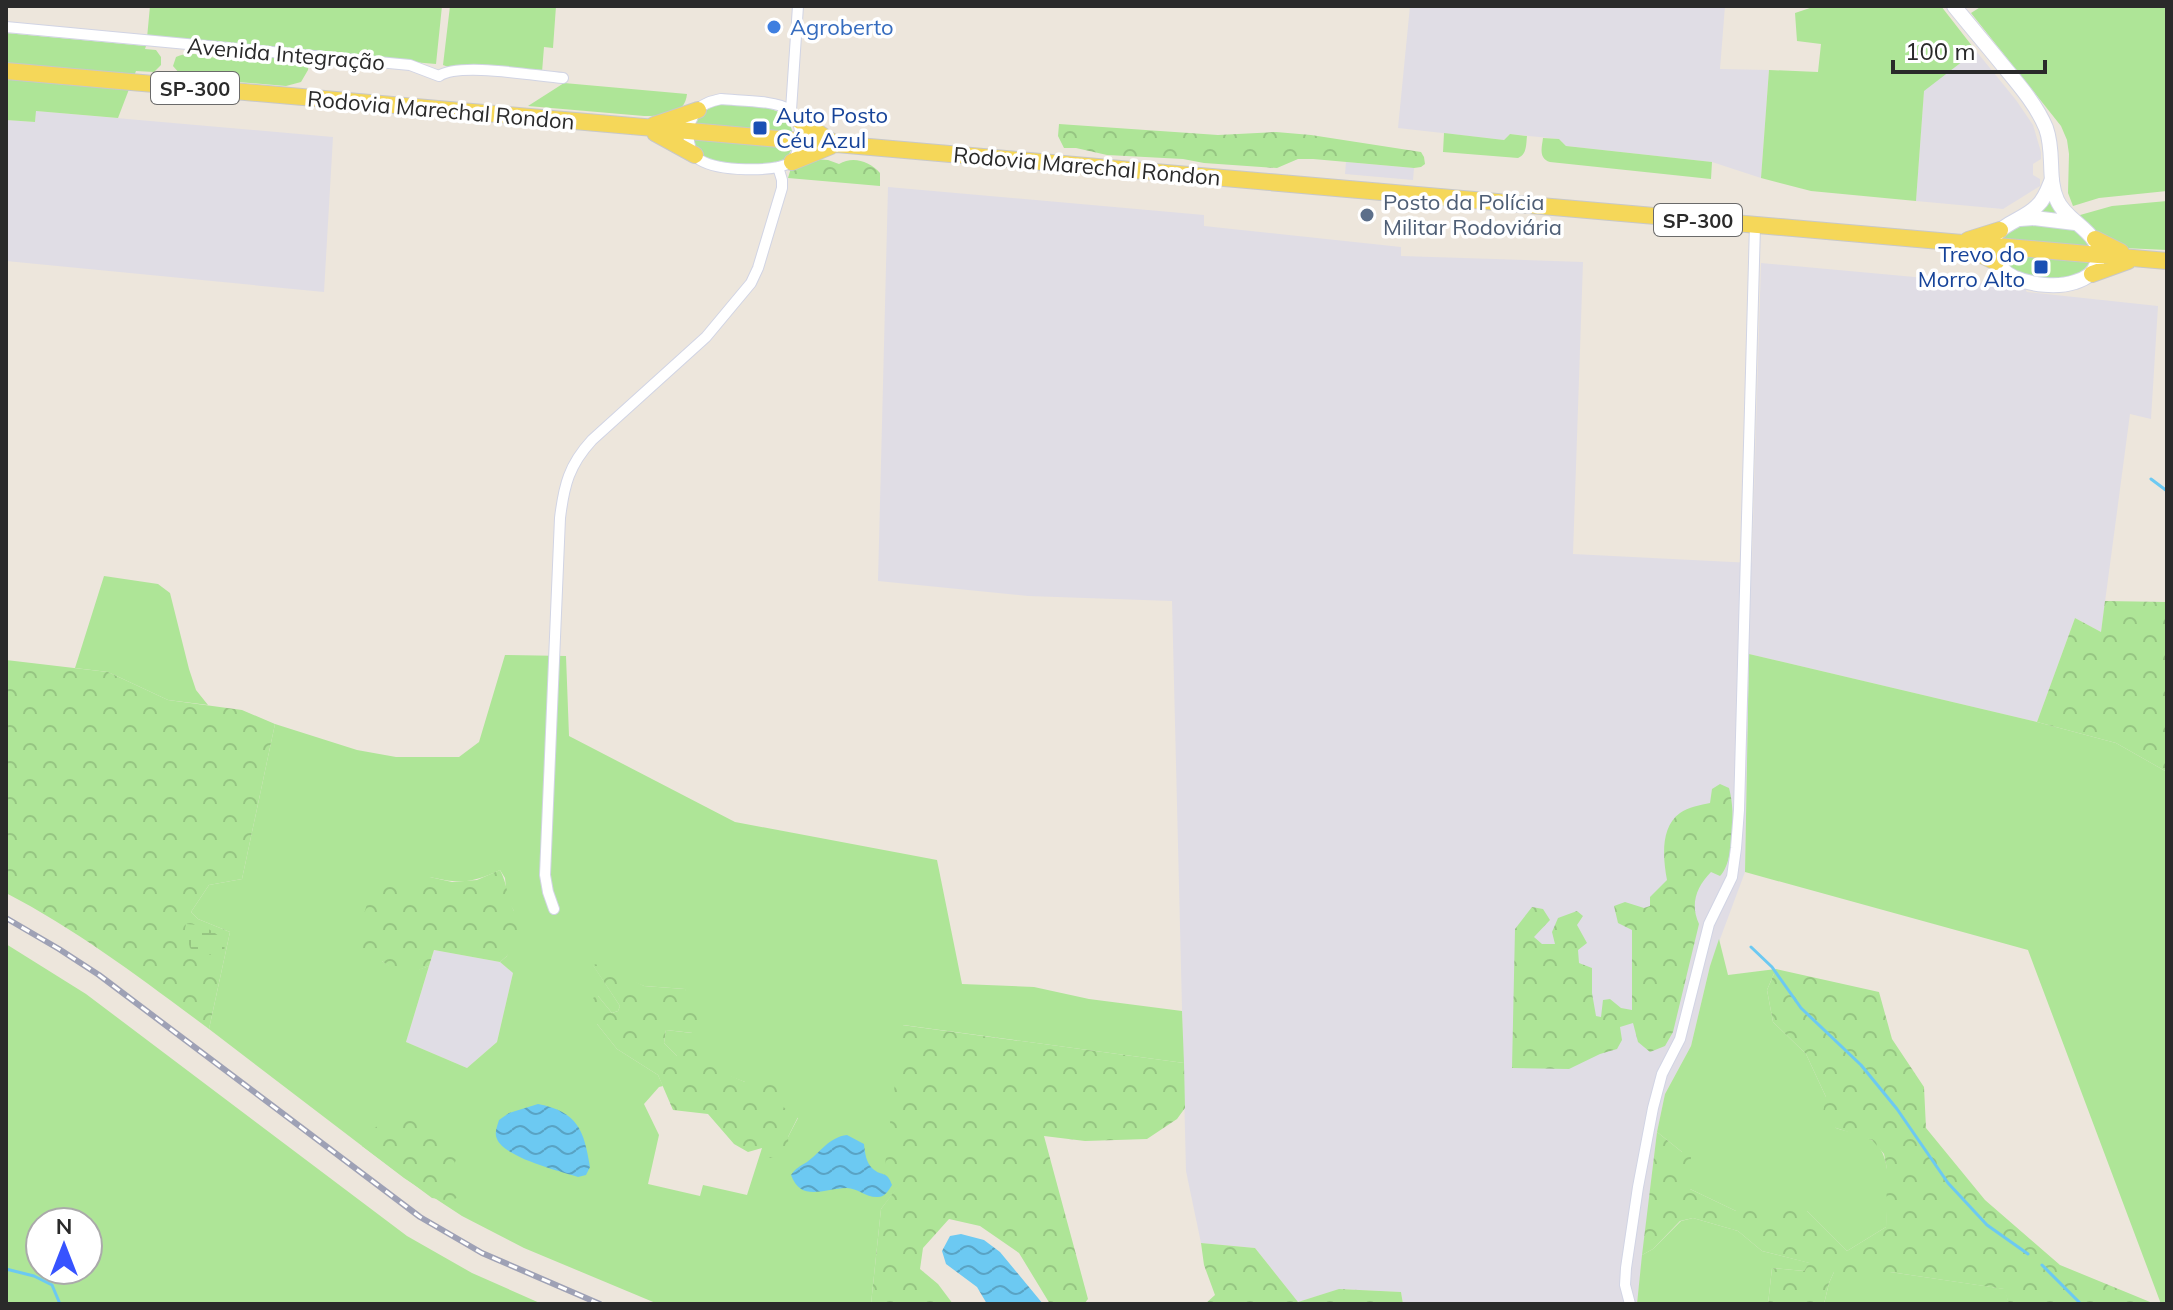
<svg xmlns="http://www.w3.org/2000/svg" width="2173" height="1310" font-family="Mulish,sans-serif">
  <defs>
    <pattern id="forest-crowns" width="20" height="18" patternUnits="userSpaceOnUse" patternTransform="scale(2)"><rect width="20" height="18" fill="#aee597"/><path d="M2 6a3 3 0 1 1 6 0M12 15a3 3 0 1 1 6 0" fill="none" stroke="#96c582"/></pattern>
    <pattern id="wetland-marsh" width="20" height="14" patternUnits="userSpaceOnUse" patternTransform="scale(2)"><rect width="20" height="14" fill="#aee597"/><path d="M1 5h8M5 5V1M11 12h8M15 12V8" fill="none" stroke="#96c582"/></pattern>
    <pattern id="water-waves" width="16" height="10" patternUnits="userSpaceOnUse" patternTransform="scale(2)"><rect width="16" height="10" fill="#6cc9f2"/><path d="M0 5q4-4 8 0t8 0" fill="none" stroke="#59a3c4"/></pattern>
  </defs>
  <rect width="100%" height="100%" fill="#ede6dc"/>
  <path fill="#e0dde5" d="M1410,6H1725L1720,69L1769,70L1761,178L1712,162L1566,146L1559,139L1510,134L1504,140L1398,128Z
    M1976,51L2016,100L2033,125L2041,152V159L2033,164V175L2040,179V186L2003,209L1916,201L1924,90Z
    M36,111L333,137L324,292L6,261V120L35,122Z
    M1346,162L1414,168L1413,180L1345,174Z
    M888,187L1204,215V226L1401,247V256L1583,262L1573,554L1752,563L1761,263L2024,287L2027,292L2158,306L2151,419L2130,414L2101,632L2075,618L2037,722L1749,654L1745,872L1710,966L1691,1046L1665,1094L1657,1132L1637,1304H1403L1401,1292L1340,1289L1298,1302L1255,1248L1201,1243L1186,1171L1172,601L1028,596L878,581Z
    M434,950L500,962L513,973L497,1042L467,1068L406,1042Z"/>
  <path fill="#aee597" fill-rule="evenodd" d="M150,6H442L436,64L310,53L308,70L301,82L286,86L191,78L180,74L173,66L176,57C191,50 202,56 217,58C223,58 231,56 238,55L240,47L147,38Z
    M450,6H556L553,48L544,47L542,72L451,68L443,65Z
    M1816,6H1941L1976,51L1924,91L1916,201L1811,191L1761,178L1769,70L1818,72L1821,44L1797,41L1795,13Z
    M1982,6H2167V191L2099,198L2073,206L2068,193L2069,154L2067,140L2061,126L1971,13Z
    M6,33L146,46L145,49L156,50L161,57V65L154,72L136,71L118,118L36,111L35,122L6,120Z
    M564,83L687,94C685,116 662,116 644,116L528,106Z
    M721,104C739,106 766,103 781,114C801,128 796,167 766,166C752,165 724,167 711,161C682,148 691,110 721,104Z
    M1444,133L1504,140L1510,134L1527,136C1526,145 1527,154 1518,158L1443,152Z
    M1543,138L1559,139L1566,146L1712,162L1711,179L1550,162C1538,158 1542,147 1543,138Z
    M2051,191L2091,240L2089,270L2064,281L2022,278L2006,269L1997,249L2005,231Z
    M2167,201V250L2124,248L2114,246L2073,217L2112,206Z
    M104,576L158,584L170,593L189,669L196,690L208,705L168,700L108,672L75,668Z
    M1749,654L2037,722L2116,743L2167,772V1304H2161L2028,950L1745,872Z
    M505,655L566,656L569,736L735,822L937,860L962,984L1034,987L1089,999L1182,1011L1184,1063L903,1025L905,1178L881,1209L871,1304H658L524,1248L462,1216L404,1178L209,1029L230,932L198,919L191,912L209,885L242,879L275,724L357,750L396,757H459L479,742ZM500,870L505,878L507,899L514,911L507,956L500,962L513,973L497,1042L467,1068L406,1042L429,966C408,974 401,974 382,961L430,877C459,884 473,883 500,870ZM593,965L644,986L685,989L692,1033L666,1030L664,1043L677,1056L745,1082L798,1118L788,1137L762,1148L747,1195L703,1185L700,1196L648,1184L659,1135L644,1104L659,1087L663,1086L658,1075L617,1049L597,1024L598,996L612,1013L618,1011L620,1006Z
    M1719,939L1728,975L1776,969L1767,990L1773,1022L1806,1054L1826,1097L1836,1128C1847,1132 1864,1134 1873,1141C1895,1157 1887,1203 1886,1227L1847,1251L1807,1211H1736L1690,1189L1682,1152L1657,1132L1665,1094L1691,1046L1710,966Z
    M6,944L86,994L407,1236L472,1273L542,1304H6ZM40,1222H88V1270H40Z
    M1693,1218L1738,1231L1762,1251L1810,1263L1804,1271L1772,1268L1768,1304H1637L1642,1255L1653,1249L1681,1221Z
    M1834,1272H1890L2005,1289L2009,1304H1824L1829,1283Z"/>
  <path fill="url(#forest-crowns)" d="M1059,124L1218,135L1276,132L1311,135L1421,152L1424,157L1425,164L1421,167L1414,168L1313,159H1298L1277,168L1204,163L1183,159L1107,155L1076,148H1064L1058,136Z
    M813,159L828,160L839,164C853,156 869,161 880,173V186L788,178L791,168Z
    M2105,601L2167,602V772L2116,743L2037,722L2075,618L2101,632Z
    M6,660L108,672L168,700L242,710L275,724L242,879L209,885L191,912L198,919L230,932L209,1029C143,980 79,931 6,893Z
    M1720,784L1729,788C1735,808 1735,861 1720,876L1711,872C1696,887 1690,905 1699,924L1673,1032L1665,1046L1650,1052L1638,1042L1633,1023L1620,1027L1622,1040L1617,1049L1600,1054L1569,1069L1512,1068L1515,929L1532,907L1543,909L1550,920L1534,937L1542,944H1555L1552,932L1558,918L1577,911L1583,916L1577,925L1587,943L1578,950L1579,963L1592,968V993L1596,1016L1601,1017L1603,1000L1610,999L1621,1008L1632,1010V930L1618,923L1614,906L1625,902L1644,908L1650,906V897L1667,880C1663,859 1660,827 1680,813C1688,807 1701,805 1710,803L1712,789Z
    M500,870C507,883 507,897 514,911L527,917L507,956L500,962L434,950L429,966L414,972H397L382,961L362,956L357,938L372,887L430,877L452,882L477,880Z
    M592,964L604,965L644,986L685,989L703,1023L693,1033L666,1030L664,1043L677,1056L687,1047L707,1054L715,1069L745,1082L774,1075L780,1088L776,1102L798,1117L788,1137L789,1152L770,1158L762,1148L748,1152L734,1144L708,1114L673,1110L658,1075L617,1049L597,1024L584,1013L590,999L598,996L612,1013L618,1011L620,1006Z
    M1776,969L1879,992L1892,1039L1924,1087L1926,1128L1985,1200L2060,1265L2155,1304H2009L2004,1289L1890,1272H1834L1829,1283L1824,1304H1768L1772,1268L1804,1271L1809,1263L1762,1251L1738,1231L1693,1218L1680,1221L1653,1249L1642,1255L1657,1132L1682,1152L1691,1155L1690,1189L1736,1211H1807L1847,1251L1886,1227L1887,1169L1884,1154L1872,1140L1836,1128L1823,1112L1826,1097L1806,1054L1773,1022L1767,990Z
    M902,1025L1184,1063L1185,1108L1177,1119L1147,1139L1085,1141L1044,1136L1088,1299L1084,1304H1050L1019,1253L980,1226L949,1219L923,1248L920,1269L938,1284L953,1304H871L881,1209L904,1178L885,1165Z
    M430,1116L460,1149L451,1173L463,1193L452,1201L432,1198L362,1146C376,1115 400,1118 430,1116Z
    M1201,1243L1255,1248L1298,1302L1339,1289L1401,1292L1403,1304H1205L1215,1295L1204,1265Z"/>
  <path fill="url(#wetland-marsh)" d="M186,924C203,925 216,930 225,944L224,952L221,956L198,953L190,948L185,929Z"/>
  <path fill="url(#water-waves)" d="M538,1104C578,1112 584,1130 590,1167L586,1175L578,1177C560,1171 505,1158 497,1139C494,1133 497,1127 499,1120L509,1113Z
    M847,1135L864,1144C865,1153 866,1163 873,1169C882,1177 887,1170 892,1185C888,1191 885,1197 878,1197C867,1198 857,1188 847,1188C825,1188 801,1203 791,1175C796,1168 800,1166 807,1162C821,1152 829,1137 847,1135Z
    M961,1234L984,1240L1000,1252L1043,1304H987L977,1287L946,1264L942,1251L950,1236Z"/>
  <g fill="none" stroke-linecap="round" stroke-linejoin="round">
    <path stroke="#6cc9f2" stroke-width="3" d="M2151,479L2167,491
      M1751,947L1772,967L1801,1008L1861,1065L1897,1109L1948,1183L1987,1225L2028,1254
      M2042,1265L2081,1304
      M6,1269L34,1276L52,1285L60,1304"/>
    <defs>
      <path id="minor" d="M6,27L410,65L439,76C460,62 535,76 563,78
        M721,99C738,101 775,100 790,110C794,113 797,120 799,126C803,139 799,151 792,162C773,173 718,171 700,160C684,149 686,123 698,109C704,103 712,101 721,99Z
        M791,110L798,6
        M554,909L548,892L545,875L560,518C564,485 569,465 592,440L706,337L751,283L758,268L782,188V180L778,167
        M1630,1304L1625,1285L1626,1268L1638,1187L1653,1108L1662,1074L1680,1039L1709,924L1732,877L1736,848L1739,810L1755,225"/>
      <path id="secondary" d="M1954,6C1971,27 1988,47 2005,68C2020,86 2037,106 2046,128C2055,153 2047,178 2057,200C2067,224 2106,233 2097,263C2094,274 2085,279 2075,282C2057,288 2032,285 2015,278C2006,274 1997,266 1994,256C1986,224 2020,224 2037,206C2045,199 2048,189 2052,179
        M2020,219L2034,218L2075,223"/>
      <path id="primary" d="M6,71L2167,261
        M796,118L832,142
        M654,125L698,110
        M655,133L695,155
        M792,162L831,146
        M2095,239L2121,252
        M1968,240L2000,230
        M1967,248L1996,262
        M2092,274L2128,261"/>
    </defs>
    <use href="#minor" stroke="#d1d4e4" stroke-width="12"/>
    <use href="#secondary" stroke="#d1d4e4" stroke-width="16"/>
    <use href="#primary" stroke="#c8c8c8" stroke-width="18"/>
    <use href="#minor" stroke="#fff" stroke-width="10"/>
    <use href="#secondary" stroke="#fff" stroke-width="14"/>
    <use href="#primary" stroke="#f5d759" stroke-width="16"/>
    <defs>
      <path id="rail" d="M6,918L59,949L99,975L420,1217L482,1253L600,1304"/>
    </defs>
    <use href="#rail" stroke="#9ea1b5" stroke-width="6"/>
    <use href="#rail" stroke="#fff" stroke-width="3" stroke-dasharray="9" stroke-linecap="butt"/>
  </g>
  <circle fill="#3f7fe0" stroke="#fff" stroke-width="3" cx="774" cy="27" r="8"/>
  <g fill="#1a4fb4" stroke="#fff" stroke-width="3">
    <rect x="752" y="120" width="16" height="16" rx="4"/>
    <rect x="2033" y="259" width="16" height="16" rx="4"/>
  </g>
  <circle fill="#5c6f8a" stroke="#fff" stroke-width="3" cx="1367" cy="215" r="8"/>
  <g text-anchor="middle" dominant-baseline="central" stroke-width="7" stroke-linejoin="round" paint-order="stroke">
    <g fill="#fff" stroke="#6a6a6a" stroke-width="2">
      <rect x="151" y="72" width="88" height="32" rx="6"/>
      <rect x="1654" y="204" width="88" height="32" rx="6"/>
    </g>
    <g font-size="20" font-weight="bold" fill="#2a2a2a">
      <text x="195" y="88">SP-300</text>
      <text x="1698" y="220">SP-300</text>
    </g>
    <g font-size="22" fill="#366cbe" stroke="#fff" text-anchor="start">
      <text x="790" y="27">Agroberto</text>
    </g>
    <g font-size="22" fill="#2a2a2a" stroke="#fff">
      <text transform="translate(286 54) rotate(5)">Avenida Integração</text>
      <text transform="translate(441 110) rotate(5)">Rodovia Marechal Rondon</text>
      <text transform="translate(1087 166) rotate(5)">Rodovia Marechal Rondon</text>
    </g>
    <g font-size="22" fill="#164399" stroke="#fff" text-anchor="start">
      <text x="776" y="115">Auto Posto<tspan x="776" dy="25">Céu Azul</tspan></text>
      <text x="2025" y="254" text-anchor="end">Trevo do<tspan x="2025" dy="25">Morro Alto</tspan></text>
    </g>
    <g font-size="22" fill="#4e5e75" stroke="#fff" text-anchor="start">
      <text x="1383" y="202">Posto da Polícia<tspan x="1383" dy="25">Militar Rodoviária</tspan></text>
    </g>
  </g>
  <rect width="2173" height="1310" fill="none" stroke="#2a2a2a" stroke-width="16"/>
  <g transform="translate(64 1246)"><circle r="38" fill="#ffffff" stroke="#aaaaaa" stroke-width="2"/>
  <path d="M0-6L14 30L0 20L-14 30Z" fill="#3753ff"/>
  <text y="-12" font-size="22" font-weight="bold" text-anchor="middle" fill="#2a2a2a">N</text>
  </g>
  <path d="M1893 60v12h152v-12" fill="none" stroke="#2a2a2a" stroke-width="4"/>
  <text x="1905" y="60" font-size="24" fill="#2a2a2a" stroke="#ffffff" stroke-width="6" paint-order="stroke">100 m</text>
</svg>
